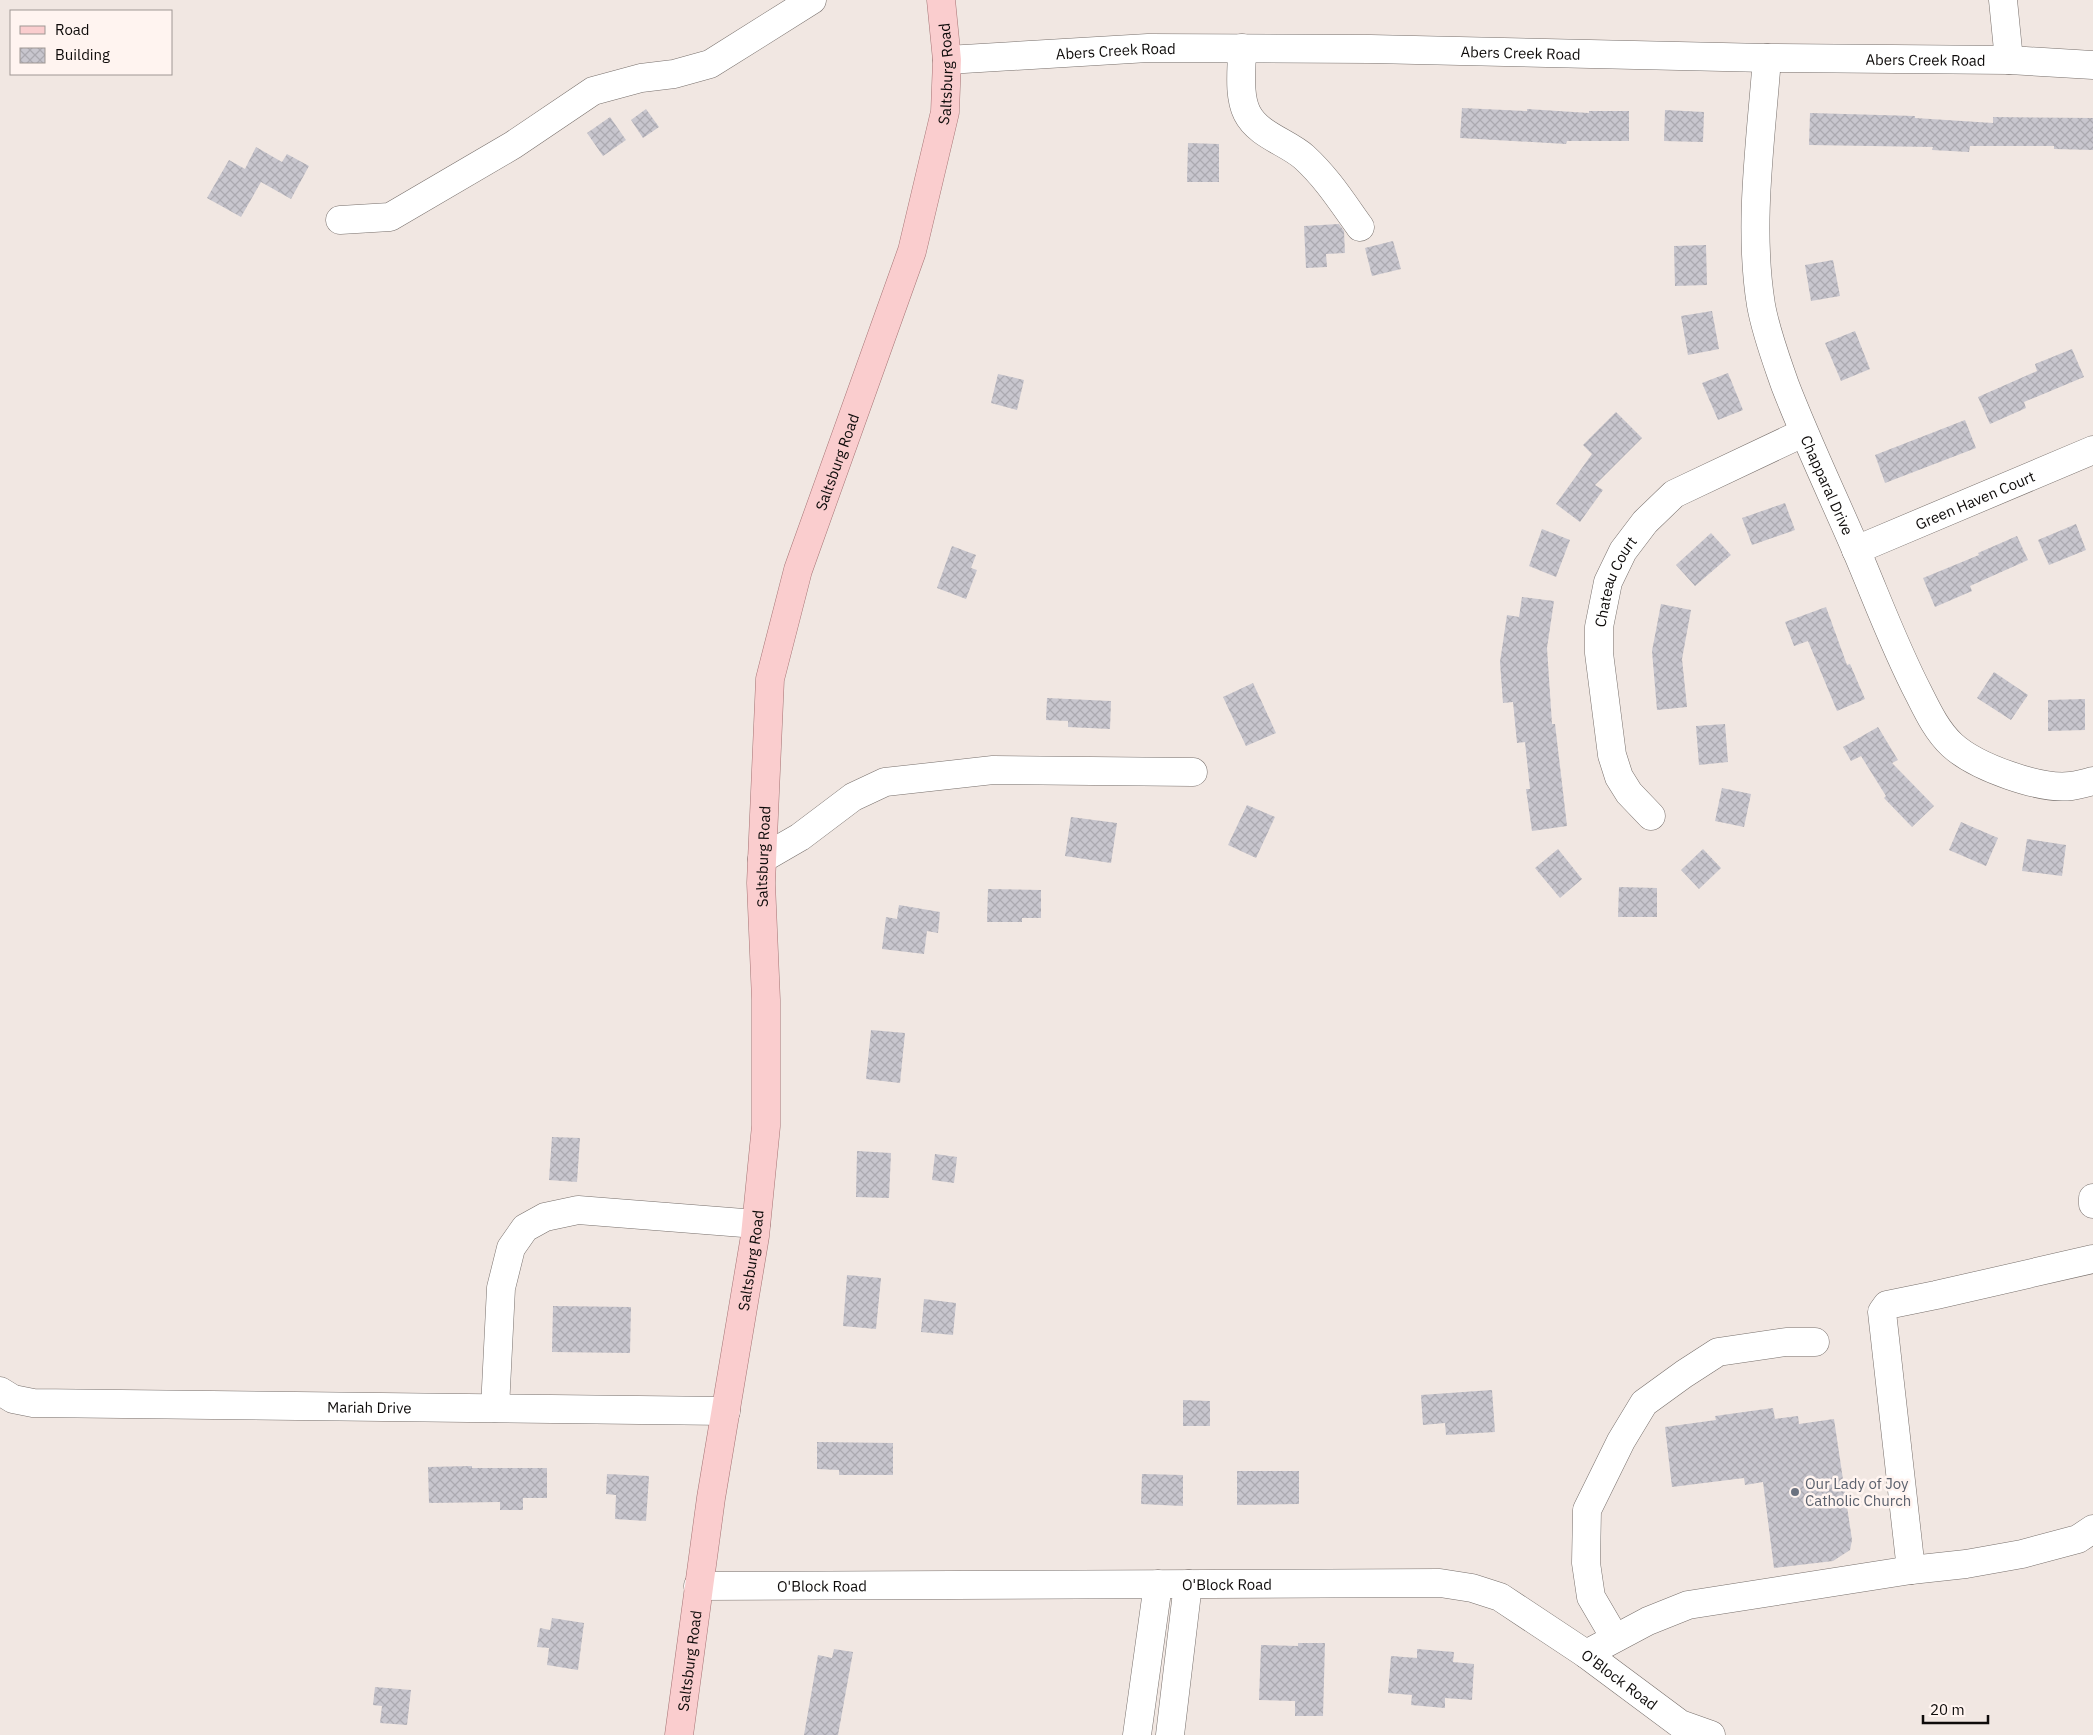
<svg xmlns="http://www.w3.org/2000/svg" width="2093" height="1735" font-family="'IBM Plex Sans',sans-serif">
  <defs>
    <pattern id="building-cross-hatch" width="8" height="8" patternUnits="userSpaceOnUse" patternTransform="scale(1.25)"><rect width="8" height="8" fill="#c8c6ce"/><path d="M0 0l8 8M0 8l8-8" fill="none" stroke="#aba9b0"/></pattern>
  </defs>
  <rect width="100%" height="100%" fill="#f1e7e2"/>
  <path fill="url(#building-cross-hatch)" d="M1462,108L1527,111V109L1589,113V111H1629V141H1567L1566,144L1460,138Z
    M646,109L659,127L643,138L631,120Z
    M1665,110L1704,112L1703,142L1664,141Z
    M1810,113L1915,116V118L1993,123V117L2093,118V150L2054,149V146H1970L1969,152L1932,150L1933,147L1809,145Z
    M610,117L626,140L603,156L587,133Z
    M1188,143L1219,144V182H1187Z
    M256,147L282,162L287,154L309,166L291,199L261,182L241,217L207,198L229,160L245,169Z
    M1339,224L1344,231L1345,253L1326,254L1327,267L1306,268L1304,226Z
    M1393,241L1401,269L1372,276L1365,248Z
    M1706,245L1707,285L1675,286L1674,246Z
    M1833,260L1840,296L1811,301L1805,265Z
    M1712,311L1719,349L1688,355L1681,316Z
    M1855,331L1870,369L1841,381L1825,343Z
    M2072,349L2084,377L2024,402L2026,408L1990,424L1978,397L2037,371L2035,364Z
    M1728,373L1743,410L1718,420L1702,383Z
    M998,374L1024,380L1017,410L991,403Z
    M1616,412L1642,438L1595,485L1603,490L1580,522L1556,504L1592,454L1583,445Z
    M1965,420L1976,448L1885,483L1875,455Z
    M1785,503L1795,530L1752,545L1742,518Z
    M2076,524L2086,550L2049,565L2038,540Z
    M1542,529L1570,540L1556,577L1529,566Z
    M1711,533L1731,555L1695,586L1676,565Z
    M2017,536L2028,560L1970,586L1972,591L1935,607L1923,578L1979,555L1978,553Z
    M952,546L976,555L971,568L977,570L966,599L937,588Z
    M1522,597L1554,601L1547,648L1552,724H1555L1567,826L1532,831L1526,789H1530L1525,742L1517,743L1513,702L1503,703L1500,662L1507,615L1519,617Z
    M1661,604L1691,610L1682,659L1687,707L1657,710L1652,651Z
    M1826,607L1847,665L1850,664L1865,699L1837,711L1808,641L1794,646L1785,622Z
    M1994,672L2028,695L2011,720L1977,698Z
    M1253,683L1276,733L1246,746L1223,697Z
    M1047,698L1111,701L1110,729L1068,727V721L1046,720Z
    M2085,699V730L2048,731V700Z
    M1725,724L1728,762L1699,765L1696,726Z
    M1878,727L1898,760L1892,763L1934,806L1912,827L1884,798L1886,796L1861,756L1851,761L1843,747Z
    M1722,788L1751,794L1744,827L1715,821Z
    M1247,805L1275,817L1256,858L1228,845Z
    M1071,817L1117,823L1111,863L1065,856Z
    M1961,822L1998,838L1986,866L1949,850Z
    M2027,839L2066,845L2062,876L2022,871Z
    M1558,849L1582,879L1560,898L1535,868Z
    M1703,849L1721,868L1699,889L1681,870Z
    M1619,887L1657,888V917H1618Z
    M988,889L1041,890V918H1022V922H987Z
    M899,905L940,912L938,933L927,931L924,954L882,949L886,917L897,919Z
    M871,1030L905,1033L900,1083L866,1079Z
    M552,1137L580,1138L577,1182L549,1180Z
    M857,1151L891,1153L889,1198L856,1197Z
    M935,1154L957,1157L954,1183L932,1180Z
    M847,1275L881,1278L876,1329L843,1326Z
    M924,1299L956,1303L953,1335L921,1332Z
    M553,1306L631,1307L630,1353L552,1352Z
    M1492,1390L1495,1432L1446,1435L1445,1423L1423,1425L1421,1395Z
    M1183,1400L1210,1401V1426H1183Z
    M1773,1408L1775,1419L1798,1416L1799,1424L1834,1419L1852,1540L1850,1550L1833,1561L1774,1568L1763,1482L1745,1485L1744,1478L1672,1487L1665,1427L1716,1420L1715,1416Z
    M817,1442L893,1443V1475H839V1470L817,1469Z
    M472,1466V1468H547V1498H523V1510H500V1502L429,1503L428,1467Z
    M1237,1471H1299V1504L1237,1505Z
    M607,1474L649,1476L646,1521L615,1519L616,1495L606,1494Z
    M1142,1474L1183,1475V1506L1141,1504Z
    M552,1618L584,1623L578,1670L547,1665L549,1648L537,1647L540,1628L550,1630Z
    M1298,1643H1325L1323,1716H1295V1701L1259,1700L1261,1645L1298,1646Z
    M834,1649L853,1652L838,1735H804L818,1655L832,1658Z
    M1417,1649L1454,1652L1453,1662L1474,1664L1472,1700L1445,1698V1708L1411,1705L1412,1695L1388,1693L1391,1656L1417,1658Z
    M375,1687L411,1690L407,1725L380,1723L382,1706L373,1705Z"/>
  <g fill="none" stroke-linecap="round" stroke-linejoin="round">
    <defs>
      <g id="minor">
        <path d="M2003,0L2009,60"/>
        <path d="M1242,48C1242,68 1238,95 1247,113C1258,135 1287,142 1304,157C1327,178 1342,202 1360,227"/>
        <path id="s1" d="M1767,58C1761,139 1748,225 1761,305C1766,333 1776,359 1785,385C1807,442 1833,496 1857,552C1877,599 1895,648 1919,694C1928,712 1937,731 1952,745C1976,767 2040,790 2071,786C2079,785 2086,783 2093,781"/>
        <path id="s2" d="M947,60L1148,48L1371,49L1767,58L2009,60L2093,65"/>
        <path d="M340,220L390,217L513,145L593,91L641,78L674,74L710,64L812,0"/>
        <path id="s3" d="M1856,550L2093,450"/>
        <path id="s4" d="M1651,816L1629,793L1619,777L1612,755L1599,653V627L1608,582L1623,551L1645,522L1674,494L1803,433"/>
        <path d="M762,859L800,837L853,797L885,782L993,770L1193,772"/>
        <path d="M2093,1198V1204"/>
        <path id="s5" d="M0,1391L13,1399L33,1403L726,1411"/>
        <path d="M495,1408L501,1288L511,1248L525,1228L545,1217L578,1210L756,1224"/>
        <path d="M1911,1570L1882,1312L1887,1305L1936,1295L2093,1259"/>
        <path id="s6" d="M698,1586L1440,1583L1472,1588L1500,1597L1586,1654L1680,1724L1711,1735"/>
        <path d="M1615,1638L1591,1597L1586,1563L1587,1510L1621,1441L1644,1403L1684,1374L1718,1352L1786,1342H1815"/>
        <path d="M1586,1654L1648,1621L1688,1605L1911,1570L1966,1564L2022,1554L2078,1539L2093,1529"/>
        <path d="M1137,1735L1158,1584"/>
        <path d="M1170,1735L1188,1584"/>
      </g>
      <g id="major">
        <path id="s7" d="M679,1735L711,1498L755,1236L766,1126V1000L761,883L770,679L798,570L912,251L945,112L947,60L941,0"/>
      </g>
    </defs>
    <use href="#minor" stroke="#776f6b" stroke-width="29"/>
    <use href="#major" stroke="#a57374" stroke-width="29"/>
    <use href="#minor" stroke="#fff" stroke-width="28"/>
    <use href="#major" stroke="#facdce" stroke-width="28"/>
  </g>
  <circle fill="#6b7280" stroke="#fff4f0" stroke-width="2" cx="1795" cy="1492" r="5"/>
  <g text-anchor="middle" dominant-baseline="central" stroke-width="5" stroke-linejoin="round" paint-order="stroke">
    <g font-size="15" fill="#0e0b0a" stroke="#fff4f0">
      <text stroke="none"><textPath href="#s2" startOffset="169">Abers Creek Road</textPath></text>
      <text stroke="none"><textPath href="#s2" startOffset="574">Abers Creek Road</textPath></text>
      <text stroke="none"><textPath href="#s2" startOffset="979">Abers Creek Road</textPath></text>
      <text stroke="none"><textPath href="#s7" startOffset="1695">Saltsburg Road</textPath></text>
      <text stroke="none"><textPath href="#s7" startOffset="1290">Saltsburg Road</textPath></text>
      <text stroke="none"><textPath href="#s1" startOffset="440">Chapparal Drive</textPath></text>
      <text stroke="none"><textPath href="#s3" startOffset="129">Green Haven Court</textPath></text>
      <text stroke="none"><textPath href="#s4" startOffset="251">Chateau Court</textPath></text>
      <text stroke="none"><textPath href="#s7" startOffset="885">Saltsburg Road</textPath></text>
      <text stroke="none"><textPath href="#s7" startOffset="480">Saltsburg Road</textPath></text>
      <text stroke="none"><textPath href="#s5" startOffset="372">Mariah Drive</textPath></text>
      <text stroke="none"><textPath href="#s6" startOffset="529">O'Block Road</textPath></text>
      <text stroke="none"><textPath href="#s6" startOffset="124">O'Block Road</textPath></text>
      <text stroke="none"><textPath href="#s7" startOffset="75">Saltsburg Road</textPath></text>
      <text stroke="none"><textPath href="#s6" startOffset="949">O'Block Road</textPath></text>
    </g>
    <g font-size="15" fill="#5b616d" stroke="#fff4f0" text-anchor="start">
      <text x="1805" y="1483">Our Lady of Joy<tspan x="1805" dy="17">Catholic Church</tspan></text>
    </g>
  </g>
  <rect x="10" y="10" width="162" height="65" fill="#fff4f0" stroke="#9f9794"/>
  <rect x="20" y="26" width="25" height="8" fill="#facdce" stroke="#9f9794"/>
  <text x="55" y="35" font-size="15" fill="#0e0b0a">Road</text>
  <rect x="20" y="48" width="25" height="15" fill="url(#building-cross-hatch)" stroke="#9f9794"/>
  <text x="55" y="60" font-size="15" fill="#0e0b0a">Building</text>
  <path d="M1923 1715v8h65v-8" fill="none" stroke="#0e0b0a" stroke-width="2.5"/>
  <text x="1930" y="1715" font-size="15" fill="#0e0b0a" stroke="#fff4f0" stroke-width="4" paint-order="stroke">20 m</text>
</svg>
